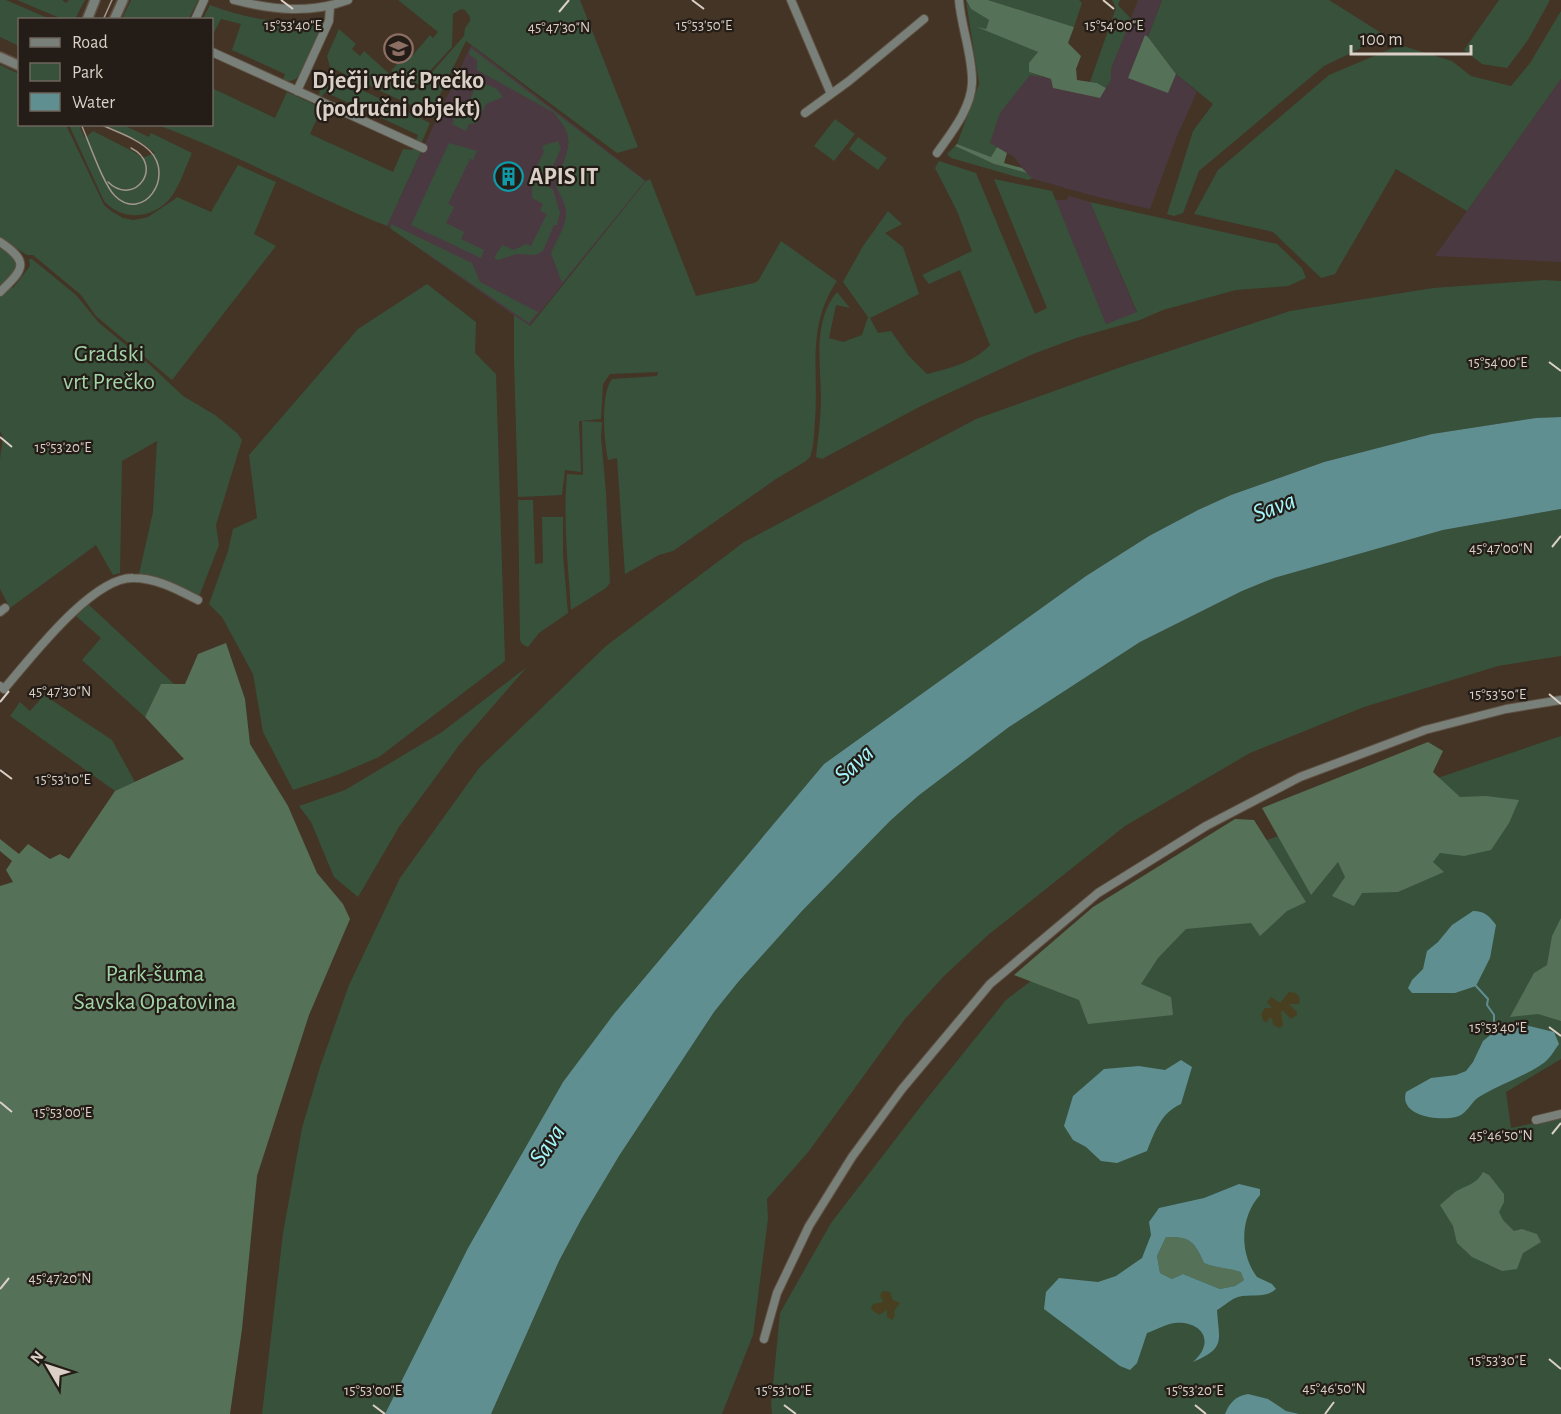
<svg xmlns="http://www.w3.org/2000/svg" width="1561" height="1414" font-family="'Alegreya Sans',sans-serif">
  <rect width="100%" height="100%" fill="#433425"/>
  <path fill="#4b3942" d="M1138,0H1162L1148,37L1145,36L1167,93L1176,74L1197,92L1177,136L1150,209L1090,195L1030,178L1014,157L990,143L1000,113L1030,74L1051,79L1053,88L1100,98L1111,80V69Z
    M471,45L646,181L529,326L387,226Z
    M1561,79V262L1435,256Z
    M1069,196L1090,202L1137,313L1106,324L1055,200H1066Z"/>
  <path fill="#38513b" d="M0,0H6L50,19L20,20L19,46L0,37Z
    M17,0H62L66,3L69,0H85L75,19H62Z
    M131,0H198L189,19H122Z
    M398,0H580L638,147L617,153L466,41L435,105L442,108L438,118L330,67L327,56L339,29L356,44L352,49L360,56L364,51L394,78L390,82L393,84L396,80L410,91L418,88L464,36L465,28L470,21V17L465,10L461,9L453,14L452,47L418,84L411,88L391,71L408,51L413,55L430,35L433,38L438,32Z
    M988,0H1079L1082,3L1074,27Z
    M1112,0H1120L1118,5L1131,19L1111,69V80L1106,88L1097,83L1090,82L1116,8Z
    M1162,0H1329L1386,36L1324,66L1199,171L1183,213L1174,216L1167,214L1193,131L1213,104L1176,74L1148,37Z
    M1499,0H1550L1528,40L1507,68L1482,64L1464,50Z
    M966,1L971,9L989,20L986,29L1038,52L1029,72L1044,77L1030,75L1000,113L990,143L997,147L991,157L957,144L979,84Z
    M210,5C249,20 281,23 323,23L322,25L299,76C294,81 289,82 283,80L285,74L232,50L241,24L221,19L212,36V20H202Z
    M1561,11V79L1467,211L1396,169L1335,274L1321,278L1273,232L1194,214L1218,170L1329,75L1400,45L1452,61L1471,76L1511,86L1530,63Z
    M471,48L645,181L562,283L551,253C557,239 570,221 565,206C563,198 557,191 556,184C556,180 558,175 560,171C571,144 574,136 553,112L477,70V60L469,54Z
    M0,65L19,74L20,124L66,125L104,205L111,211L123,218L134,220L148,217L175,199L177,197L211,212L238,165L276,182L254,234L276,246L172,380L96,316L81,295L33,255H27L0,238Z
    M331,77H335L430,123L421,144L416,141L418,135L325,92L321,98L318,96L320,91L313,88L314,85Z
    M478,81L497,89L503,97L486,104L477,123L469,124L466,131L452,124L457,111L464,114Z
    M212,88L275,118L287,92L322,108L310,134L393,172L403,149L412,150L413,148L421,152L387,226C310,195 236,154 158,125L212,124Z
    M835,119L855,134L834,161L814,146Z
    M69,125H79L85,138L93,131L136,153L142,158L155,153L142,143L105,125H123L149,137L151,133L192,153C185,168 179,189 168,201C150,219 122,221 104,201Z
    M858,137L887,158L878,170L849,149Z
    M558,141L561,148L549,176L535,170L544,152L542,146Z
    M449,143L477,151L473,160L470,159L448,204L454,207L446,223L464,232L461,239L484,250L481,258L411,225Z
    M955,146L994,164L1027,173L1032,178L1028,180L951,158L947,154Z
    M939,161L976,173L1035,314L1047,308L994,179L1052,191L1106,324L1137,312L1090,202L1277,244L1302,268L1306,278L1288,286L1236,290L1163,310L1140,320L1076,338L1033,354L923,405L822,459L816,457C818,438 821,419 821,400C821,365 812,322 837,292L850,308L836,305L829,338L843,342L862,335L868,317L843,282L863,246L888,211L902,224L885,233L903,247L919,294L870,318L878,333L891,331L908,355L927,374C950,368 973,363 990,345L960,270L929,284L922,275L972,251L957,211L935,168Z
    M531,179L553,189L560,213L557,225H554L543,251L535,255L517,254L498,260L494,258L502,245L514,250L526,244L531,246L547,214L540,211L543,204L532,198V186L529,184Z
    M650,179L696,296L754,283L758,281L781,241L837,281C806,327 819,369 815,421C814,433 814,446 810,457L806,461L776,479L673,551L659,555L625,574L617,458L608,460C604,440 600,395 612,379L657,376L658,372L610,374L603,384L601,419L579,421L581,472L565,470L562,495L518,497L514,361V315L530,326L646,181Z
    M391,224L472,263L480,282L538,312L529,323L391,229Z
    M0,244L12,253L18,265L0,289Z
    M29,259H32L76,295L99,323L149,364L183,396L215,415L237,433L242,440L216,525L219,545L200,594L197,596L160,579L139,574L153,512L157,441L122,461L120,573L113,575L96,545L10,608L0,589V459L3,437L0,431V297L11,286L13,288L30,266Z
    M1544,280L1561,281V417L1536,418L1432,434L1324,462L1231,495L1198,510L1149,536L1086,576L824,764L634,990L563,1082L468,1248L385,1414H262L283,1233L302,1128L320,1067L349,985L400,878L479,768L606,646L744,542L976,419L1118,368L1290,311L1433,288Z
    M427,284L476,322L475,353L496,374L505,661L379,757L337,775L293,790L263,732L253,674L222,617L209,604L228,551L233,529L257,518L249,455L358,329Z
    M582,421L602,422L601,437L606,492L610,583L606,588L571,610C568,565 563,519 567,474L583,475Z
    M518,500H533L535,564L543,563L542,517H563V554L568,613L539,633L528,647L522,644L520,640Z
    M1561,509V656L1498,666L1364,707L1250,753L1125,826L988,935L944,976L905,1019L809,1151L767,1199L768,1219L753,1335L722,1414H491L559,1261L582,1218L619,1156L714,1012L739,981L802,911L890,821L918,796L1009,727L1140,642L1242,591L1274,578L1443,530Z
    M88,604L174,684H161L145,717L82,660L101,638L76,616Z
    M527,667L460,744L399,827L358,897L334,877L311,822L299,806L345,790L442,732Z
    M44,695L112,740L135,782L115,791L10,716L20,702L30,711Z
    M1561,736V1059L1506,1092L1511,1128L1561,1117V1414H772L771,1405L780,1313L831,1223L921,1106L1006,1000L1130,905L1248,847L1423,783Z"/>
  <path fill="#557158" d="M966,0H988L1074,27L1068,43L1081,56L1076,69L1077,80L1097,83L1106,88L1100,98L1053,88L1051,79L1029,72V63L1038,52L977,27L986,29L989,20L971,9Z
    M1145,35L1148,37L1176,74L1168,93L1128,78Z
    M957,144L991,157L997,147L1007,153L1004,163L1022,168L1027,173L994,164L955,146Z
    M226,643L245,699L250,744L288,806L317,873L343,904L350,919L309,1015L257,1176L242,1329L230,1414H0V886L13,882L6,870L12,861L0,851V839L19,854L28,844L50,859L60,854L69,859L115,791L184,759L145,717L161,684H185L198,654Z
    M1428,742L1443,751L1433,772L1460,797L1486,796L1519,800L1509,823L1491,850L1464,856L1440,853L1433,862L1444,872L1398,892L1362,893L1354,906L1332,896L1345,877L1338,862L1311,895L1262,808Z
    M1235,819L1254,820L1306,902L1287,911L1260,936L1251,923L1186,929L1158,958L1141,984L1171,997L1173,1015L1088,1024L1079,1000L1014,975L1093,907Z
    M1561,918V1021L1538,1014L1510,1017L1534,973L1547,965L1552,936Z
    M1483,1172L1489,1175L1504,1194V1202L1499,1212L1503,1220L1514,1231L1522,1229L1537,1234L1541,1242L1523,1253L1517,1269L1502,1271L1472,1257L1457,1243L1453,1226L1440,1205C1445,1201 1450,1196 1455,1192C1466,1185 1476,1185 1483,1172Z
    M1166,1237C1190,1236 1195,1242 1204,1263C1217,1268 1229,1268 1242,1272L1244,1280L1235,1286L1220,1289L1183,1274L1172,1279L1160,1273L1157,1256Z"/>
  <path fill="#473f1f" d="M1289,992L1296,993L1300,998L1299,1004H1289L1297,1012V1015L1291,1019L1283,1011H1281L1283,1025L1280,1028L1273,1025L1272,1018L1268,1019L1267,1022H1264L1261,1014L1265,1008H1272L1267,1002L1271,997L1280,1003Z
    M883,1291L890,1292L893,1300L900,1303L894,1311L895,1316L892,1320L887,1317V1310L879,1315L871,1309L873,1304L883,1302L880,1295Z"/>
  <path fill="#5f8f91" fill-rule="evenodd" d="M1561,417V509L1443,530L1274,578L1242,591L1140,642L1009,727L918,796L890,821L802,911L739,981L714,1012L619,1156L582,1218L559,1261L491,1414H385L468,1248L563,1082L614,1014L824,764L1086,576L1149,536L1198,510L1231,495L1324,462L1432,434L1536,418Z
    M1473,911C1485,911 1489,916 1496,925L1490,958L1476,986L1455,993H1412L1408,988L1412,980L1423,969L1427,951L1438,942L1452,925Z
    M1529,1026L1554,1032L1559,1044C1555,1049 1552,1055 1548,1059C1538,1071 1495,1086 1479,1097C1471,1102 1468,1112 1459,1116C1443,1122 1398,1117 1406,1092L1431,1078L1456,1075L1466,1071L1473,1062L1483,1041L1494,1032Z
    M1181,1060L1192,1067L1181,1104C1161,1113 1155,1131 1147,1151L1117,1163L1101,1161L1086,1147L1073,1140L1064,1126L1073,1096L1104,1069L1139,1066L1165,1070Z
    M1239,1184L1260,1189V1195C1240,1217 1239,1253 1257,1277L1272,1284L1276,1289C1265,1299 1251,1293 1238,1297C1231,1299 1224,1306 1217,1310C1219,1341 1226,1348 1193,1362C1216,1342 1202,1321 1175,1323C1166,1324 1156,1330 1147,1333L1137,1363L1130,1370L1120,1366L1044,1309L1046,1292L1059,1278L1098,1282L1116,1276L1142,1258L1151,1235L1149,1222L1159,1208L1204,1198ZM1166,1237C1190,1236 1195,1242 1204,1263C1216,1268 1229,1268 1241,1272L1244,1280L1235,1286L1220,1289L1183,1274L1172,1279L1160,1273L1157,1256Z
    M1248,1394L1268,1399L1286,1411L1299,1414H1225C1230,1402 1236,1396 1248,1394Z"/>
  <g fill="none" stroke-linecap="round" stroke-linejoin="round">
    <path stroke="#5f8f91" stroke-width="2" d="M1476,986L1488,999L1487,1005L1494,1015V1032"/>
    <defs>
      <path id="minor" d="M234,0C273,10 310,14 348,0
        M791,0L831,94
        M195,20L204,0
        M212,52L423,148
        M297,91L329,21L330,7
        M805,113L849,81L924,19
        M937,153C951,133 971,109 972,83C973,56 961,27 959,0
        M0,242C30,262 24,269 0,292
        M0,612L5,608
        M0,686L4,689C30,659 92,577 133,578C157,578 178,590 198,600
        M1536,1120L1561,1114
        M764,1339L777,1293L809,1226L852,1157L902,1089L990,984L1098,893L1206,826L1300,777L1425,730L1506,709L1561,700"/>
      <path id="tertiary" d="M87,20L95,0
        M114,20L123,0
        M0,57L20,66"/>
    </defs>
    <use href="#minor" stroke="#5e5042" stroke-width="10"/>
    <use href="#tertiary" stroke="#5e5042" stroke-width="12"/>
    <use href="#minor" stroke="#788079" stroke-width="8"/>
    <use href="#tertiary" stroke="#788079" stroke-width="9"/>
    <path stroke="#a3978c" stroke-width="1.5" d="M103,20L112,0
      M81,124C89,142 103,184 115,196C143,223 175,177 150,151C137,138 116,132 100,124
      M108,182C135,208 165,165 131,148"/>
  </g>
  <path fill="none" stroke="#dad0c7" stroke-width="2" d="M281,0L293,9M692,0L704,9M1103,0L1114,9M559,12L569,0M1549,362L1561,371M0,437L12,447M1552,547L1561,536M1549,694L1561,704M0,702L9,691M0,770L12,779M1549,1027L1561,1036M0,1102L12,1112M1552,1134L1561,1123M0,1289L9,1278M1549,1359L1561,1369M373,1405L385,1414M784,1405L796,1414M1195,1405L1206,1414M1325,1414L1334,1402"/>
  <defs>
    <symbol id="school-ring" viewBox="-11 -11 22 22"><circle r="9.5" fill="#241d17" stroke="#8d6e63" stroke-width="1.5"/><path d="M0-5L7-2L0 1L-7-2ZM-4 1L0 2.5L4 1V4Q0 6-4 4Z" fill="#8d6e63"/></symbol>
    <symbol id="building-ring" viewBox="-11 -11 22 22"><circle r="9.5" fill="#241d17" stroke="#0f9aa8" stroke-width="1.5"/><path d="M-4-6H4V6H1V3H-1V6H-4ZM-2.5-4.3h1.7v1.8h-1.7ZM.8-4.3h1.7v1.8H.8ZM-2.5-1h1.7V.8h-1.7ZM.8-1h1.7V.8H.8Z" fill="#0f9aa8"/></symbol>
  </defs>
  <g fill-rule="evenodd">
    <use href="#school-ring" x="382" y="32" width="33" height="33"/>
    <use href="#building-ring" x="492" y="160" width="33" height="33"/>
  </g>
  <g text-anchor="middle" dominant-baseline="central" stroke-width="4.5" stroke-linejoin="round" paint-order="stroke">
    <g font-size="24" font-weight="bold" fill="#dad0c7" stroke="#241d17">
      <text x="398" y="81">Dječji vrtić Prečko<tspan x="398" dy="28">(područni objekt)</tspan></text>
      <text x="529" y="177" text-anchor="start">APIS IT</text>
    </g>
    <g font-size="24" fill="#a1d3a6" stroke="#241d17">
      <text x="109" y="354">Gradski<tspan x="109" dy="28">vrt Prečko</tspan></text>
      <text x="155" y="974">Park-šuma<tspan x="155" dy="28">Savska Opatovina</tspan></text>
    </g>
    <g font-size="26" font-style="italic" fill="#a2f5fa" stroke="#241d17">
      <text transform="translate(1274 507) rotate(-21)">Sava</text>
      <text transform="translate(854 764) rotate(-43)">Sava</text>
      <text transform="translate(547 1145) rotate(-56)">Sava</text>
    </g>
  </g>
  <g font-size="15" text-anchor="middle" fill="#dad0c7" stroke="#241d17" stroke-width="4.5" stroke-linejoin="round" paint-order="stroke">
    <text x="293" y="30">15°53'40"E</text>
    <text x="704" y="30">15°53'50"E</text>
    <text x="1114" y="30">15°54'00"E</text>
    <text x="559" y="32">45°47'30"N</text>
    <text x="1498" y="367">15°54'00"E</text>
    <text x="63" y="452">15°53'20"E</text>
    <text x="1501" y="553">45°47'00"N</text>
    <text x="60" y="696">45°47'30"N</text>
    <text x="1498" y="699">15°53'50"E</text>
    <text x="63" y="784">15°53'10"E</text>
    <text x="1498" y="1032">15°53'40"E</text>
    <text x="63" y="1117">15°53'00"E</text>
    <text x="1501" y="1140">45°46'50"N</text>
    <text x="60" y="1283">45°47'20"N</text>
    <text x="1498" y="1365">15°53'30"E</text>
    <text x="1334" y="1393">45°46'50"N</text>
    <text x="373" y="1395">15°53'00"E</text>
    <text x="784" y="1395">15°53'10"E</text>
    <text x="1195" y="1395">15°53'20"E</text>
  </g>
  <rect x="18" y="18" width="195" height="108" fill="#241d17" stroke="#6d655d" stroke-width="1.5"/>
  <rect x="30" y="38" width="30" height="9" fill="#788079" stroke="#6d655d" stroke-width="1.5"/>
  <text x="72" y="48" font-size="18" fill="#dad0c7">Road</text>
  <rect x="30" y="63" width="30" height="18" fill="#38513b" stroke="#6d655d" stroke-width="1.5"/>
  <text x="72" y="78" font-size="18" fill="#dad0c7">Park</text>
  <rect x="30" y="93" width="30" height="18" fill="#5f8f91" stroke="#6d655d" stroke-width="1.5"/>
  <text x="72" y="108" font-size="18" fill="#dad0c7">Water</text>
  <g transform="translate(48 1366) rotate(309)" stroke="#241d17" stroke-width="4.5" paint-order="stroke">
  <path d="M0-4.5L10 22L0 15L-10 22Z" fill="#dad0c7"/>
  <text y="-9" font-size="16" font-weight="bold" text-anchor="middle" fill="#dad0c7">N</text>
  </g>
  <path d="M1351 45v9h120v-9" fill="none" stroke="#dad0c7" stroke-width="3"/>
  <text x="1360" y="45" font-size="18" fill="#dad0c7" stroke="#241d17" stroke-width="4.5" paint-order="stroke">100 m</text>
</svg>
